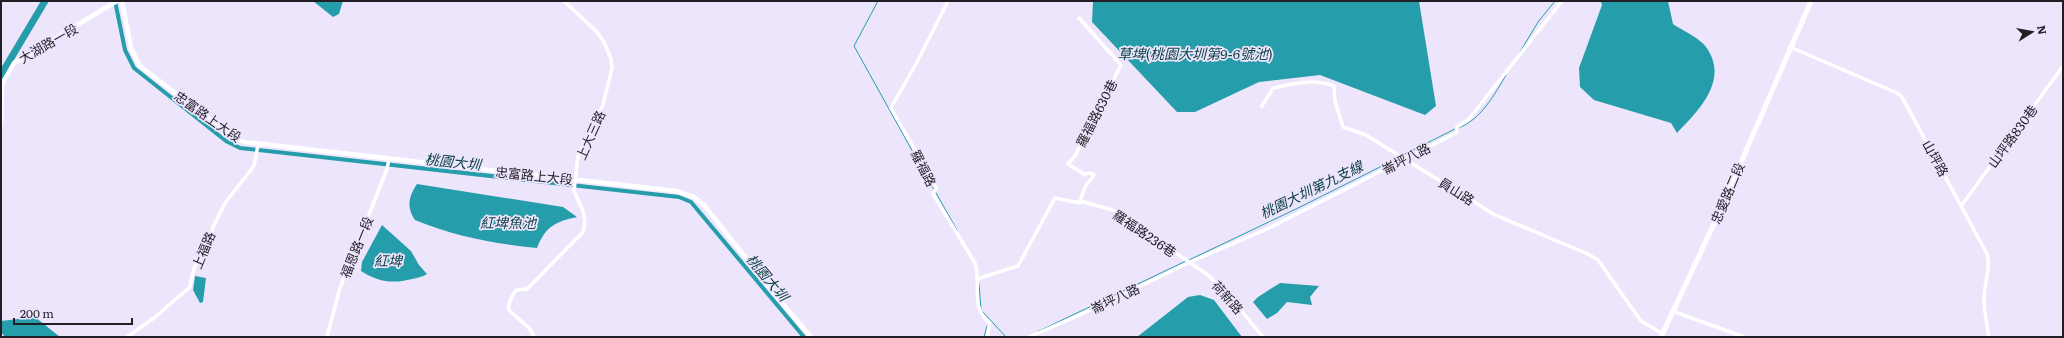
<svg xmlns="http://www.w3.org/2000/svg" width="2064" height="338" font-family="Literata,'Noto Sans TC',serif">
  <rect width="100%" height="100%" fill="#ede5fc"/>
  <path fill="#269daa" d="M313,1H343L339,14L333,17Z
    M1093,1H1419L1436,106L1425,115L1320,75L1259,82L1195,112H1177L1092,22Z
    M1601,1H1668L1673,24C1682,30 1701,39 1706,47C1730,80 1698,111 1677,133L1671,123L1594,100L1580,87L1579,68L1602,5Z
    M417,184L563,207L577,217C555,222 546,226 537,248C495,244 454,236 415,220C406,207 409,196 417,184Z
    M382,225L411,251L419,265L427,274C422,277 417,278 412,279C393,284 378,282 361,271L362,262Z
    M195,276L206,278L203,302L200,303L193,290Z
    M1280,283L1319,286L1310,297L1312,305L1287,302L1277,313L1267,319L1253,302L1258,297Z
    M1200,295L1214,300L1242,337H1137L1188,297Z
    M35,317L60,337H5L1,332V321Z"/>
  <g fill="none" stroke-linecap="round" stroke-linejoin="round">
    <path stroke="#269daa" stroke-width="1" d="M878,1L854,46L934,190
      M1520,52L1538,22L1555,1
      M1458,128C1480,121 1495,94 1506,75
      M1403,155L1455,129
      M936,193L957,230
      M1189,260L1296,209L1400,157
      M979,284L981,309
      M982,311L1006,337
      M1037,332L1186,261
      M984,337L987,326"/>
    <path stroke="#269daa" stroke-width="4" d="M115,1L125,50L134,68L226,141L240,148L679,197L691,202L804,337"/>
    <path stroke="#269daa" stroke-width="7" d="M1,75L45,1"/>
    <path stroke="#fff" stroke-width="3.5" d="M948,1L917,62L891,108L935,185L936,188L933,194L975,263C982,285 969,307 990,323L987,337
      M1079,18L1121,65L1075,156L1068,164L1084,174L1091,173L1094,175L1085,187L1080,201
      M1790,47L1897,93L1902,97L1987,254C1991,268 1984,284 1984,299C1984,311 1987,325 1989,337
      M1262,106L1273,88C1293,84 1313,78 1334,86L1335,101L1343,127L1366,135L1495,215L1588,254L1598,260L1641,321L1663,334
      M1962,205L2063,66
      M977,279L1018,266L1055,198L1080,203V201L1113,210L1208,275L1230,297L1263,337
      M1672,311L1744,337
      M127,337L154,318L190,287L194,268L210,240L213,227L225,203L254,166L258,145
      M327,337L340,288L387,169L389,159
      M534,337L530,329L509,310C507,304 512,296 516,290L527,289L583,232L585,221L583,211L574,191L578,156L603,105L612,68L611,59L604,42L597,32L564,1
      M1029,337L1093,309L1190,262L1267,229L1456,133L1457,127L1469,119L1562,1"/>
    <path stroke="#fff" stroke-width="4.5" d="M122,1L131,48L140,66L230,135L244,142L676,191L694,197L704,205L771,290L811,337
      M1,125L2,84L14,63L117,1"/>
    <path stroke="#fff" stroke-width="5" d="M1661,337L1720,211L1811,1"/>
  </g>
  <g text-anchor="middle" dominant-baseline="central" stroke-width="3.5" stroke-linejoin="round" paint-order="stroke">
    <g font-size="13" fill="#211e26" stroke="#ede5fc">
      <text transform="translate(48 43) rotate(-30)">大湖路一段</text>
      <text transform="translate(1096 113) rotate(-63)">羅福路630巷</text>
      <text transform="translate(208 116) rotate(35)">忠富路上大段</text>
      <text transform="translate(590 135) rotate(-66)">上大三路</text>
      <text transform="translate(2012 136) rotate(-54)">山坪路830巷</text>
      <text transform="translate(1406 158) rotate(-27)">崙坪八路</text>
      <text transform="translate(1936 158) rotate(61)">山坪路</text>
      <text transform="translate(924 168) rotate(63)">羅福路</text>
      <text transform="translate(534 175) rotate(6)">忠富路上大段</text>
      <text transform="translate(1457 191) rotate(32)">員山路</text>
      <text transform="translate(1727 193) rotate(-67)">忠愛路二段</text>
      <text transform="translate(1145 233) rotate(34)">羅福路236巷</text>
      <text transform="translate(356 247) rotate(-68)">福恩路一段</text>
      <text transform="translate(203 250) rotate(-67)">上福路</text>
      <text transform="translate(1228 297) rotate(48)">荷新路</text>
      <text transform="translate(1115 298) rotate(-25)">崙坪八路</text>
    </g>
    <g font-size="14" font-style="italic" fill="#0d4046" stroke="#ede5fc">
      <text x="1195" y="53">草埤(桃園大圳第9-6號池)</text>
      <text transform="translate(453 161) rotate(6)">桃園大圳</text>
      <text transform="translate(1311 189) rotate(-26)">桃園大圳第九支線</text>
      <text x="508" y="222">紅埤魚池</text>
      <text x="388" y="260">紅埤</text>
      <text transform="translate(768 277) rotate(50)">桃園大圳</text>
    </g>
  </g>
  <rect width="2064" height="338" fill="none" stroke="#211e26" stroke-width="4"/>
  <g transform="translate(2032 32) rotate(79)" stroke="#ede5fc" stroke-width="3" paint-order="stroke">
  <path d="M0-3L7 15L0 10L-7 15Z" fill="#211e26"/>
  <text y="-6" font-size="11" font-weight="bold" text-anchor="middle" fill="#211e26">N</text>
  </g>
  <path d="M14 318v6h118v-6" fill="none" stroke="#211e26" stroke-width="2"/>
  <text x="20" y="318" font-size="12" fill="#211e26" stroke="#ede5fc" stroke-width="3" paint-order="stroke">200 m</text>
</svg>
